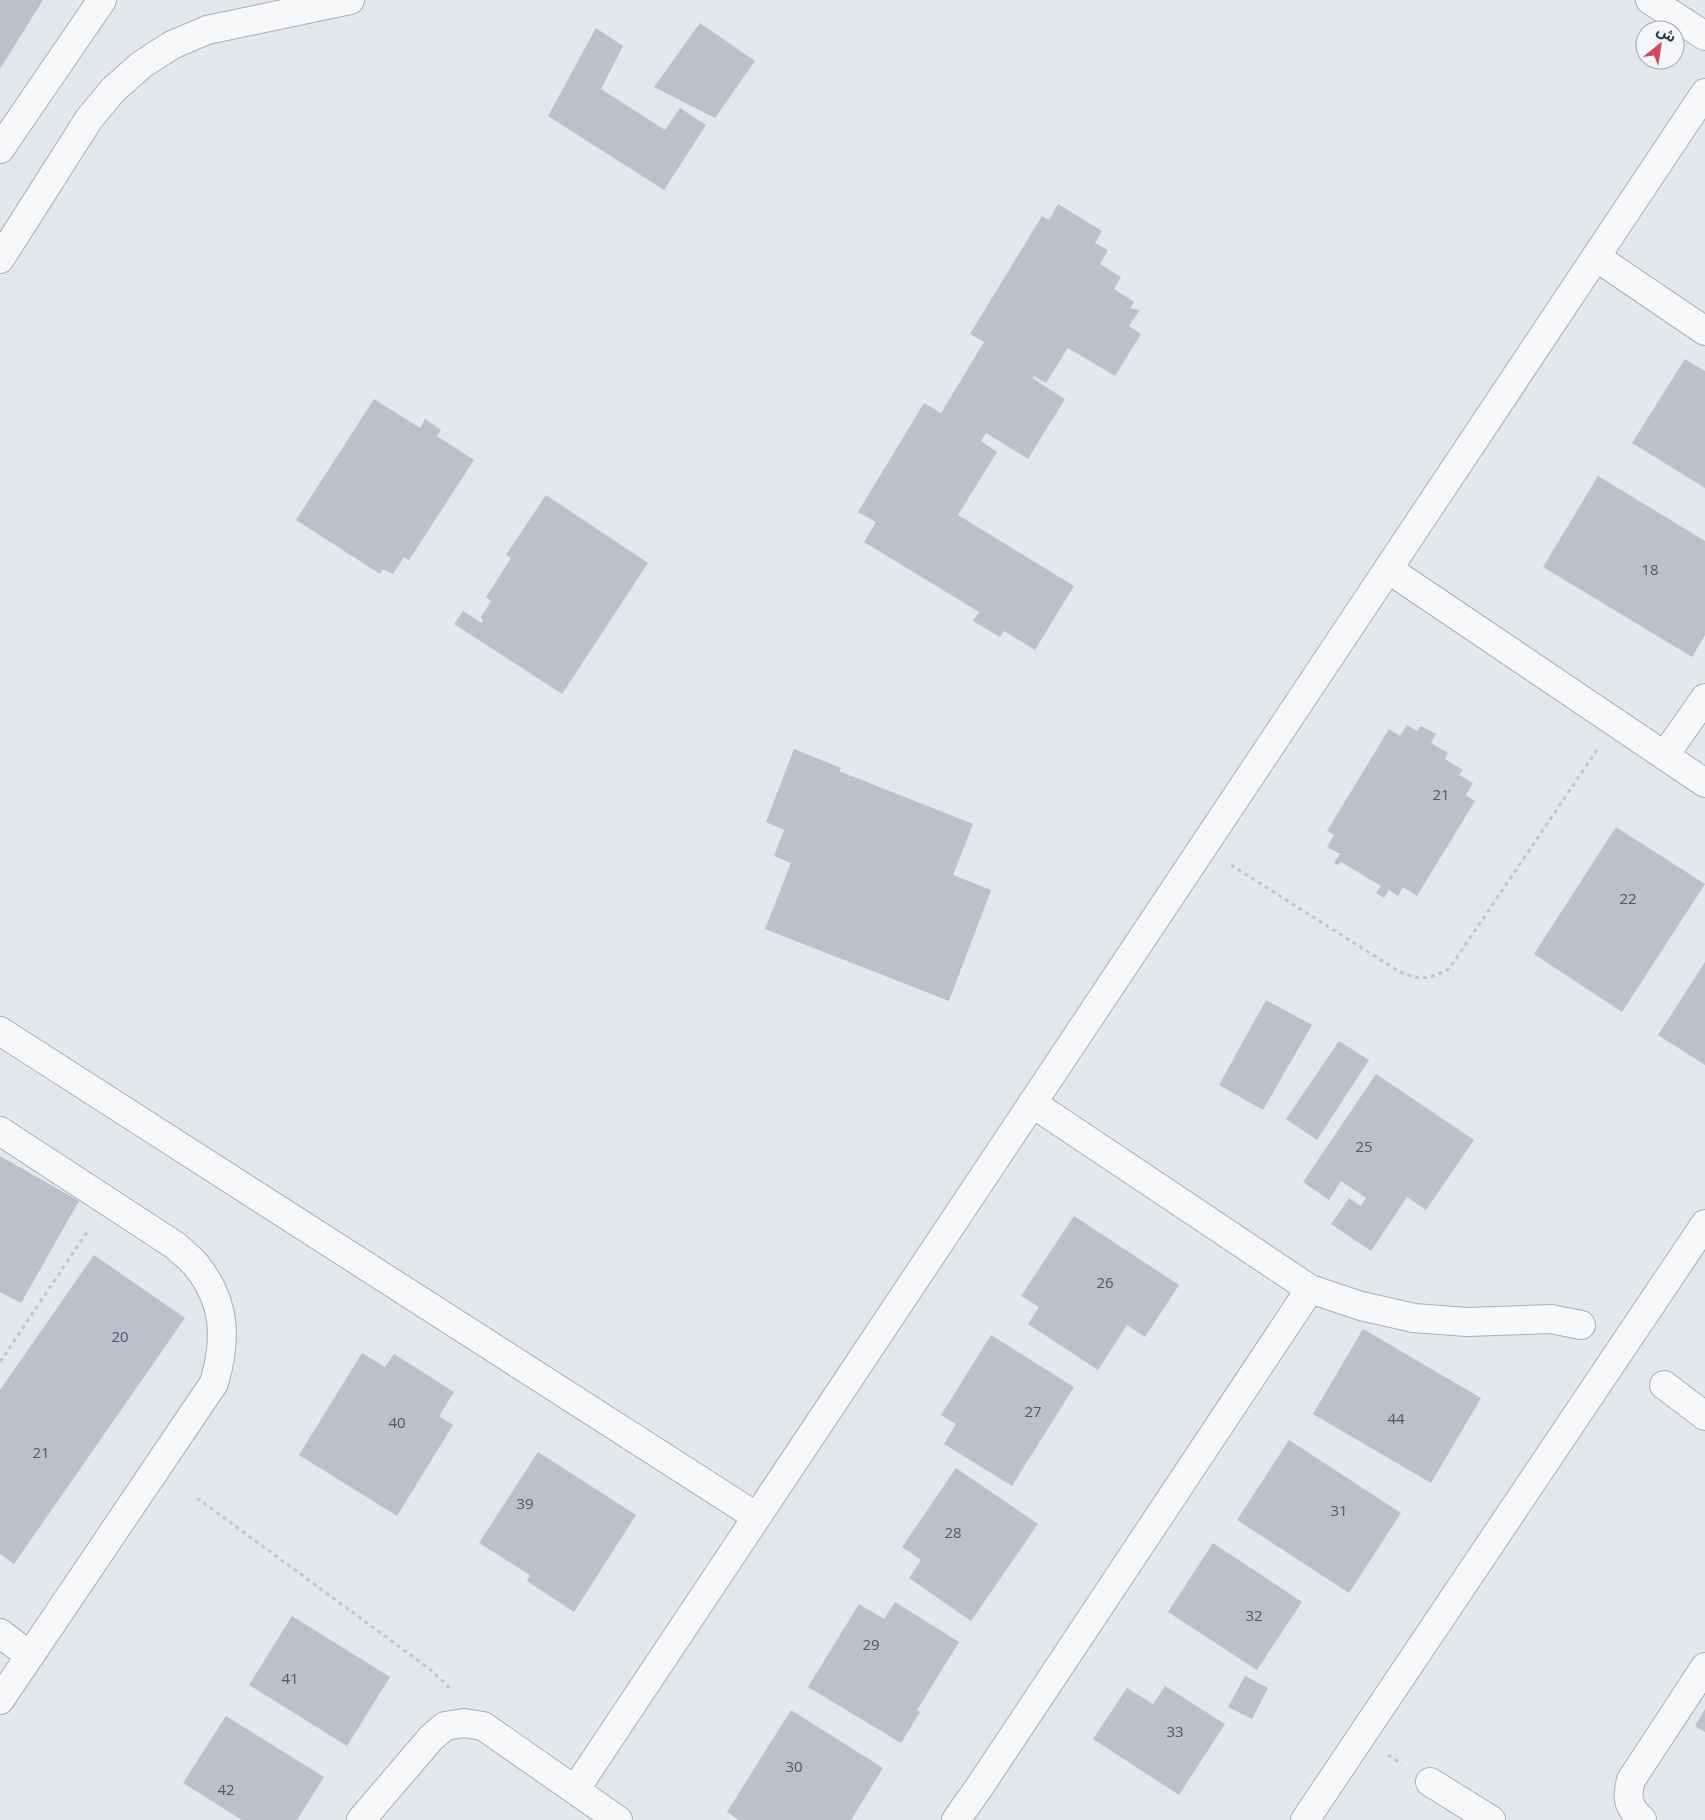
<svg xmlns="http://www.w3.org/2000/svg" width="1705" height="1820" font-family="'Open Sans','Noto Sans Arabic',sans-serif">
  <rect width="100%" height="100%" fill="#e4e7ec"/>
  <path fill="#bbc0ca" d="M0,0H43L0,69Z
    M700,23L755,61L715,118L654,87Z
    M596,28L623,46L601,89L665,130L680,108L706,125L664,190L548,116Z
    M1058,204L1102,231L1095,243L1108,250L1100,264L1121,277L1114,289L1134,302L1130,308L1140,310L1129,326L1141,334L1115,376L1068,348L1046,383L1034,376L1032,378L1065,399L1028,459L986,433L981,441L997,452L958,515L1074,586L1035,650L1004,631L1000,637L973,621L979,612L864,542L876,522L858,512L924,403L941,413L984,342L970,334L1042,216L1049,220Z
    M1685,359L1705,371V488L1632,443Z
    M374,399L420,428L425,419L441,430L437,436L474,460L409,560L404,557L393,574L383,569L380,574L296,520Z
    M1598,476L1705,541V635L1692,657L1543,567Z
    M546,495L648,563L562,694L454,624L463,611L482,623L483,621L481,617L491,601L486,597L511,558L506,555Z
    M1407,725L1417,731L1421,726L1436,734L1431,743L1448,753L1445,759L1463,770L1459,775L1473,783L1466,795L1475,801L1417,896L1403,887L1398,896L1389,890L1384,898L1376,893L1381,886L1341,862L1338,865L1334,863L1340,854L1327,847L1334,835L1327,831L1389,729L1400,736Z
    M794,749L841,768L839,771L973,824L953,875L991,890L949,1001L765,929L791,863L774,856L784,830L766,822Z
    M1616,827L1705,884L1622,1012L1534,954Z
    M1705,962V1065L1658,1035Z
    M1266,1000L1312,1025L1263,1110L1219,1085Z
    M1339,1041L1369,1060L1317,1140L1286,1119Z
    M1376,1074L1474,1140L1426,1210L1407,1197L1371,1251L1331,1224L1349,1198L1361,1206L1366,1198L1341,1181L1329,1200L1303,1182Z
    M0,1156L79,1201L21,1303L0,1292Z
    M1074,1216L1179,1285L1145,1337L1127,1325L1098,1370L1028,1324L1039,1307L1021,1296Z
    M94,1255L185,1318L14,1564L0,1554V1390Z
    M1363,1329L1481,1398L1431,1483L1313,1414Z
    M991,1335L1074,1387L1012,1486L944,1444L956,1424L941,1415Z
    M362,1353L385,1367L394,1354L454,1392L439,1416L453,1425L397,1516L299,1455Z
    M1289,1440L1401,1513L1349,1593L1237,1520Z
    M538,1452L636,1515L574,1612L527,1581L530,1575L479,1543Z
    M956,1468L1038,1524L971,1621L909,1578L921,1560L902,1547Z
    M1213,1543L1302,1602L1257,1670L1168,1612Z
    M895,1602L959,1642L917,1710L920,1712L901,1743L808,1687L859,1604L884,1619Z
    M292,1616L390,1677L347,1746L249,1685Z
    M1245,1676L1268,1688L1252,1719L1228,1707Z
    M1165,1686L1225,1724L1179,1795L1093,1739L1127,1688L1153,1704Z
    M1705,1709V1732L1695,1726Z
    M791,1710L883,1768L851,1820H739L727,1812Z
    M226,1716L324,1777L297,1820H242L183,1783Z"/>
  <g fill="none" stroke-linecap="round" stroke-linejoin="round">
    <defs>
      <path id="minor" d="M1650,0L1705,36
        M0,149L102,0
        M1596,257L1705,331
        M0,259L89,119L113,90L141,65L172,45L207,30L350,0
        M1388,569L1705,783
        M1665,755L1705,698
        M0,1031L757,1517
        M1032,1103L1310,1289L1361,1306L1414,1318L1467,1322L1551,1319L1581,1325
        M0,1131L176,1246C182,1252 190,1258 196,1265C226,1302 227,1339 214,1383L0,1700
        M1664,1385L1705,1416
        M0,1633L30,1656
        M1430,1782L1491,1820
        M575,1790L1705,93
        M361,1820L431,1738L445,1726L464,1723L483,1726L618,1820
        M956,1820L980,1786L1310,1289
        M1305,1820L1705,1224
        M1642,1820C1628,1806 1626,1799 1631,1780L1705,1667"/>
    </defs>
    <use href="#minor" stroke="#a9aeb7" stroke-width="30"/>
    <path stroke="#c2c5cb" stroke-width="3" stroke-dasharray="4 4" stroke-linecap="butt" d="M1231,865L1400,972C1422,981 1428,979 1449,969L1597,750
      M0,1362L89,1229
      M197,1498L431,1670L447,1685L451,1691
      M1388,1755L1402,1764"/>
    <use href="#minor" stroke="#f7f8fa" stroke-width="28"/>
  </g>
  <g text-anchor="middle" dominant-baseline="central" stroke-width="4" stroke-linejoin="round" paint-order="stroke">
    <g font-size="15" fill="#4f5766">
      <text x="1650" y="569">18</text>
      <text x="1441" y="794">21</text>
      <text x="1628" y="898">22</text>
      <text x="1364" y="1146">25</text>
      <text x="1105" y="1282">26</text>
      <text x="120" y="1336">20</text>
      <text x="1033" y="1411">27</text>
      <text x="1396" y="1418">44</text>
      <text x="397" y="1422">40</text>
      <text x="41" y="1452">21</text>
      <text x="525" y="1503">39</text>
      <text x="1339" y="1510">31</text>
      <text x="953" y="1532">28</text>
      <text x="1254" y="1615">32</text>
      <text x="871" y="1644">29</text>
      <text x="290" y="1678">41</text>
      <text x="1175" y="1731">33</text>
      <text x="794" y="1766">30</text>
      <text x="226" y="1789">42</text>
    </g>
  </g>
  <g transform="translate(1660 45) rotate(30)"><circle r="24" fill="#f4f6f9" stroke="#a4a8b1"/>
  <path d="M0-4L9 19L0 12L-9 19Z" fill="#d1495b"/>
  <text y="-8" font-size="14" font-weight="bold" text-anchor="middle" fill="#2b3445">ش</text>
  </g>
</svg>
